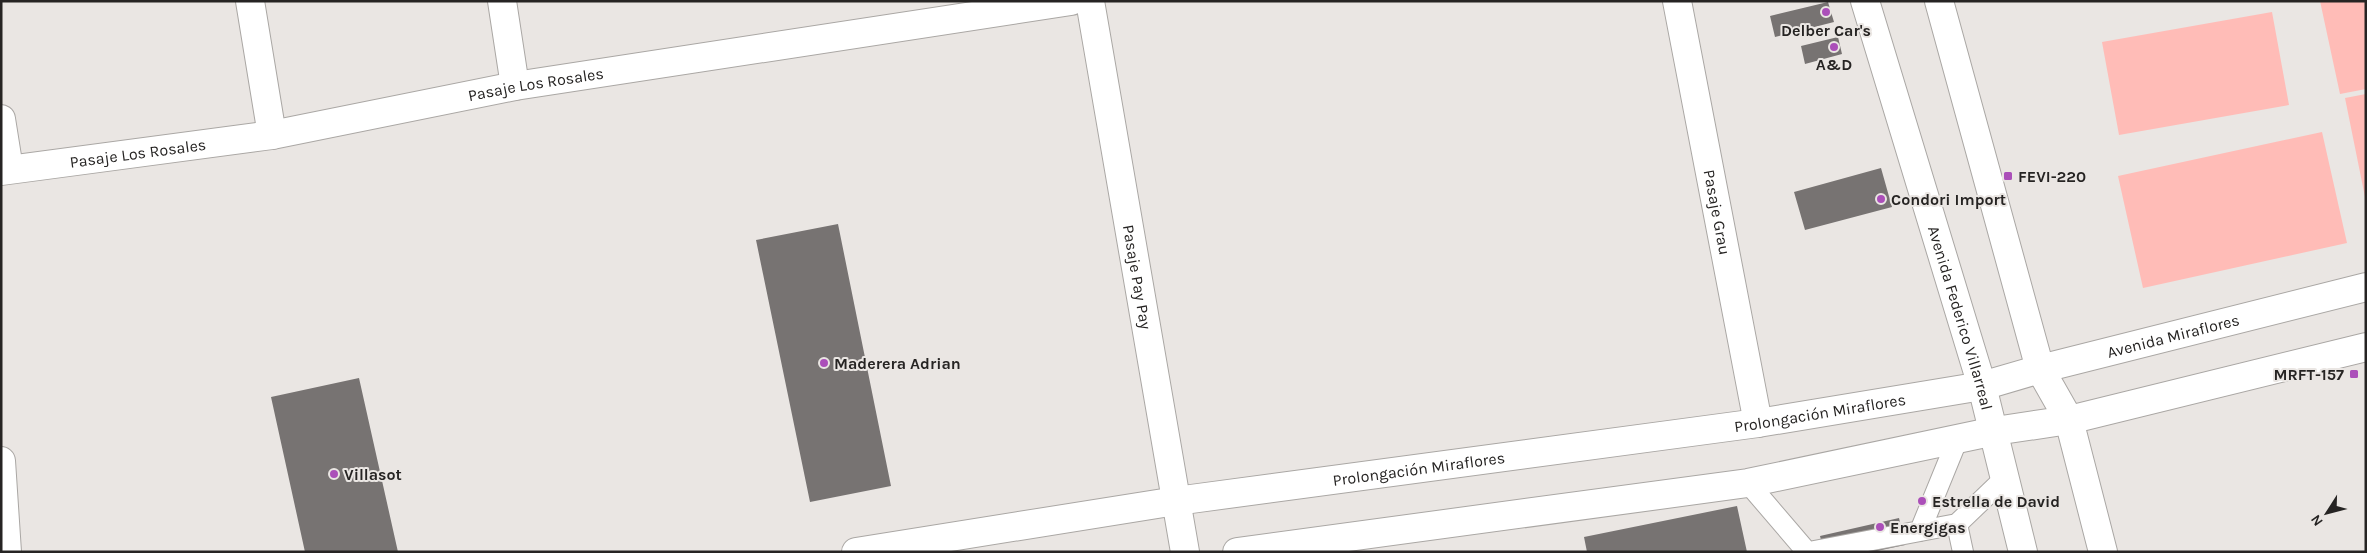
<svg xmlns="http://www.w3.org/2000/svg" width="2367" height="553" font-family="Karla,sans-serif">
  <rect width="100%" height="100%" fill="#eae6e3"/>
  <path fill="#ffbcb7" d="M2320,1H2366V89L2340,94Z
    M2272,12L2289,105L2119,135L2102,42Z
    M2366,94V202L2345,98Z
    M2322,132L2347,243L2143,288L2118,176Z"/>
  <path fill="#777372" d="M1828,2L1834,22L1775,37L1770,16Z
    M1838,37L1842,54L1805,64L1801,46Z
    M1881,168L1892,207L1805,230L1794,192Z
    M838,224L891,486L810,502L756,240Z
    M359,378L398,552H305L271,397Z
    M1737,506L1747,552H1587L1584,537Z
    M1899,518L1905,545L1872,552H1824L1820,536Z"/>
  <g fill="none" stroke-linecap="round" stroke-linejoin="round">
    <defs>
      <path id="service" d="M1748,483L1807,552
        M1957,524L1963,552
        M1920,531L1958,438
        M1809,552L1957,524L2005,478"/>
      <g id="minor">
        <path d="M250,1L272,135"/>
        <path d="M502,1L515,86"/>
        <path id="s1" d="M1090,1L1185,552"/>
        <path id="s2" d="M1677,1L1758,423"/>
        <path d="M1,119L9,169"/>
        <path id="s3" d="M1,171L272,135L515,86L1071,1"/>
        <path d="M1,461L7,552"/>
      </g>
      <g id="secondary">
        <path id="s4" d="M1865,1L1982,386L2023,552"/>
        <path d="M1939,1L2040,369L2069,420L2103,552"/>
        <path id="s5" d="M856,552L1176,501L1758,423L1982,386L2040,369L2366,287"/>
        <path d="M1237,552L1748,483L1995,431L2069,420L2366,347"/>
      </g>
    </defs>
    <use href="#service" stroke="#aaa7a4" stroke-width="22"/>
    <use href="#minor" stroke="#aaa7a4" stroke-width="30"/>
    <use href="#secondary" stroke="#aaa7a4" stroke-width="30"/>
    <use href="#service" stroke="#fff" stroke-width="20"/>
    <use href="#minor" stroke="#fff" stroke-width="28"/>
    <use href="#secondary" stroke="#fff" stroke-width="28"/>
  </g>
  <g fill="#ab4fb9" stroke="#eae6e3" stroke-width="2">
    <circle cx="1826" cy="12" r="5"/>
    <circle cx="1834" cy="47" r="5"/>
    <rect x="2003" y="171" width="10" height="10" rx="2.5"/>
    <circle cx="1881" cy="199" r="5"/>
    <circle cx="824" cy="363" r="5"/>
    <rect x="2349" y="369" width="10" height="10" rx="2.5"/>
    <circle cx="334" cy="474" r="5"/>
    <circle cx="1922" cy="501" r="5"/>
    <circle cx="1880" cy="527" r="5"/>
  </g>
  <g text-anchor="middle" dominant-baseline="central" stroke-width="4" stroke-linejoin="round" paint-order="stroke">
    <g font-size="16" font-weight="bold" fill="#262423" stroke="#eae6e3" text-anchor="start">
      <text x="1826" y="30" text-anchor="middle">Delber Car's</text>
      <text x="1834" y="64" text-anchor="middle">A&amp;D</text>
      <text x="2018" y="176">FEVI-220</text>
      <text x="1891" y="199">Condori Import</text>
      <text x="834" y="363">Maderera Adrian</text>
      <text x="2344" y="374" text-anchor="end">MRFT-157</text>
      <text x="344" y="474">Villasot</text>
      <text x="1932" y="501">Estrella de David</text>
      <text x="1890" y="527">Energigas</text>
    </g>
    <g font-size="16" fill="#262423" stroke="#eae6e3">
      <text stroke="none"><textPath href="#s3" startOffset="542">Pasaje Los Rosales</textPath></text>
      <text stroke="none"><textPath href="#s3" startOffset="138">Pasaje Los Rosales</textPath></text>
      <text stroke="none"><textPath href="#s2" startOffset="215">Pasaje Grau</textPath></text>
      <text stroke="none"><textPath href="#s1" startOffset="280">Pasaje Pay Pay</textPath></text>
      <text stroke="none"><textPath href="#s4" startOffset="331">Avenida Federico Villarreal</textPath></text>
      <text stroke="none"><textPath href="#s5" startOffset="1336">Avenida Miraflores</textPath></text>
      <text stroke="none"><textPath href="#s5" startOffset="974">Prolongación Miraflores</textPath></text>
      <text stroke="none"><textPath href="#s5" startOffset="569">Prolongación Miraflores</textPath></text>
    </g>
  </g>
  <rect width="2367" height="553" fill="none" stroke="#262423" stroke-width="5"/>
  <g transform="translate(2327 513) rotate(234)" stroke="#eae6e3" stroke-width="4" paint-order="stroke">
  <path d="M0-4L9 19L0 12L-9 19Z" fill="#262423"/>
  <text y="-8" font-size="14" font-weight="bold" text-anchor="middle" fill="#262423">N</text>
  </g>
</svg>
